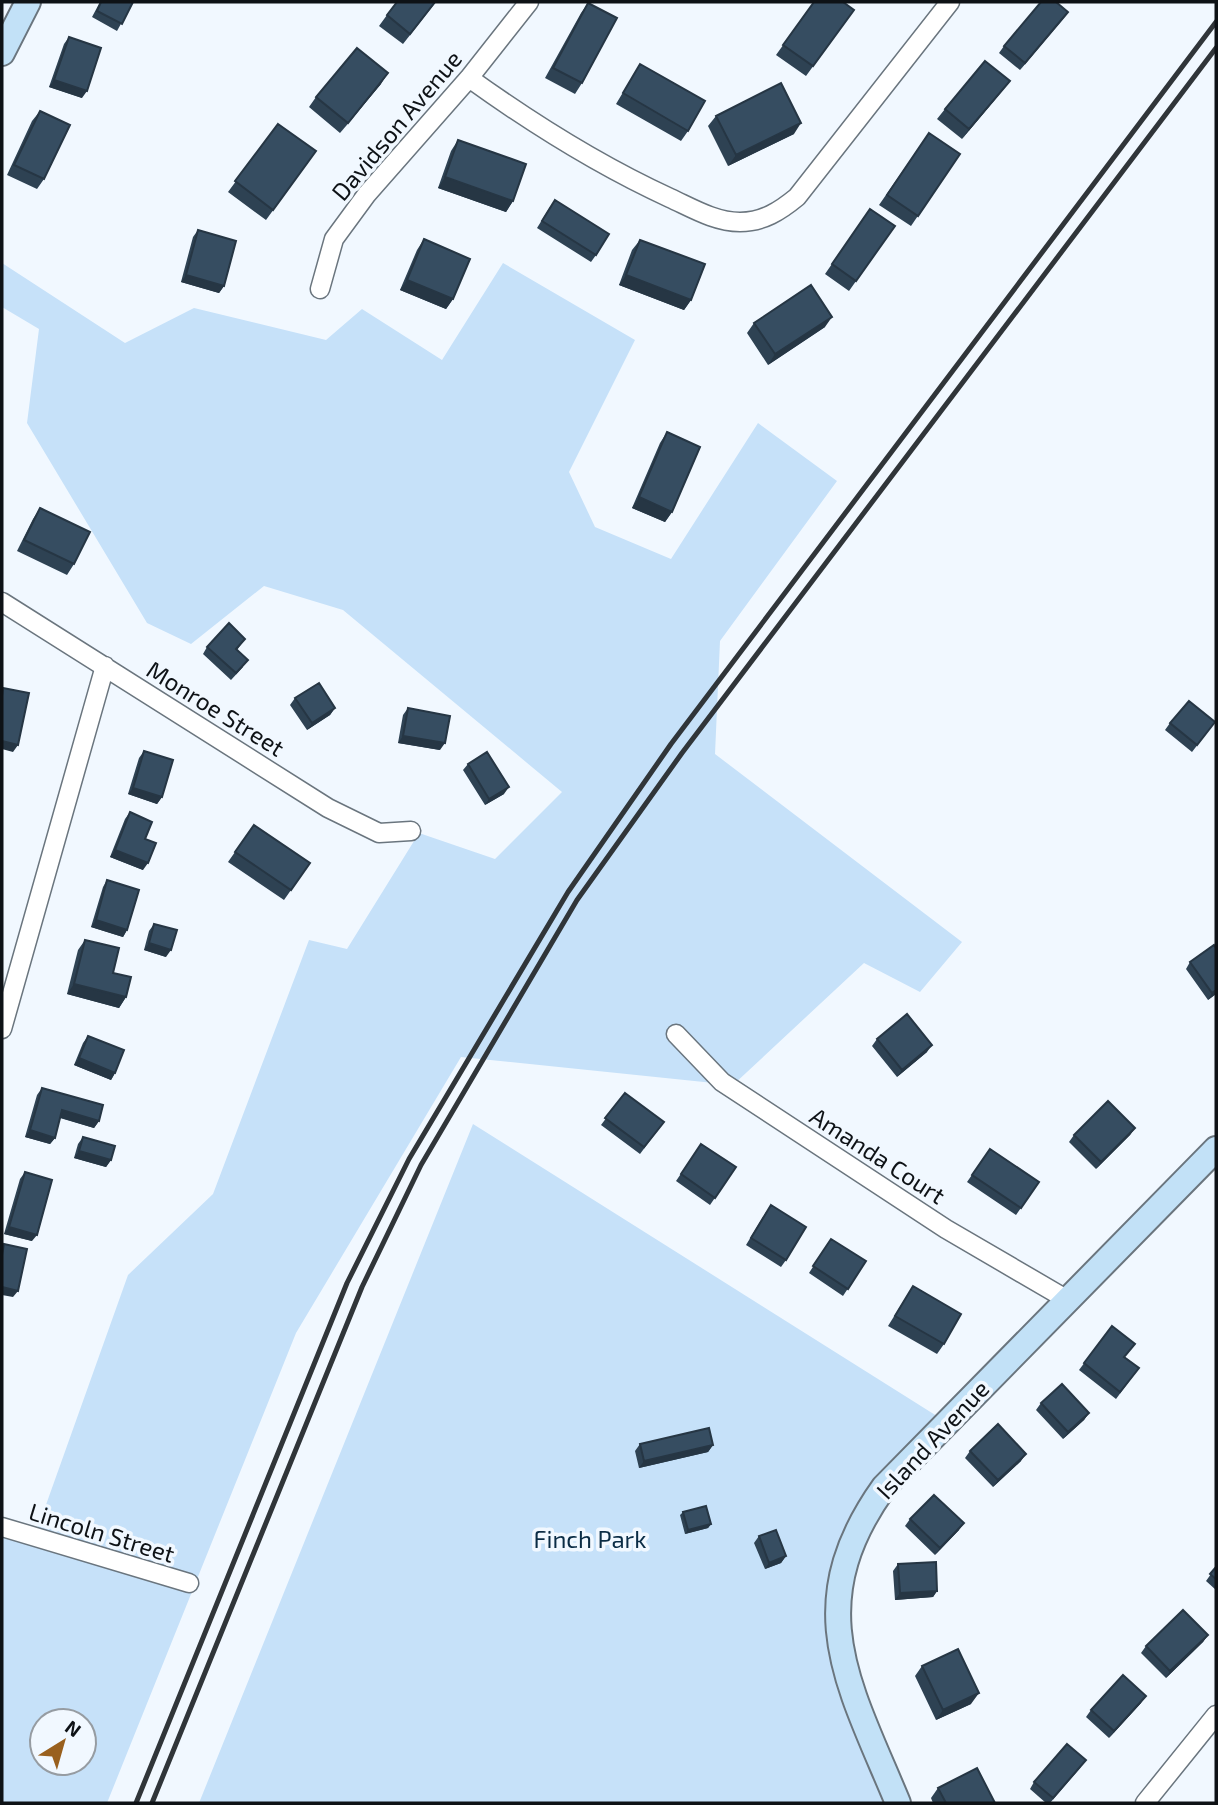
<svg xmlns="http://www.w3.org/2000/svg" width="1218" height="1805" font-family="'Exo 2',sans-serif">
  <rect width="100%" height="100%" fill="#f1f8ff"/>
  <path fill="#c6e1f9" fill-rule="evenodd" d="M2,263L125,343L194,308L326,340L362,309L442,360L503,263L635,340L569,472L595,527L671,559L758,423L837,481L720,641L715,754L962,942L920,992L864,963L733,1085L461,1057L296,1333L107,1803H2V1521L37,1530L128,1275L213,1194L309,940L347,949L419,833L495,859L562,792L343,610L264,586L191,644L147,623L27,423L39,329L2,307ZM42,1721H84V1763H42Z
    M473,1124L940,1418L877,1492L840,1623L902,1803H199Z"/>
  <g fill="none" stroke-linecap="round" stroke-linejoin="round">
    <defs>
      <path id="street" d="M469,78C533,124 598,165 670,198C692,208 715,222 740,222C763,222 780,211 797,197L950,2
        M320,289L334,239L367,194L469,78L529,2
        M2,602L328,808L379,833L411,831
        M2,1029L105,666
        M676,1034L722,1082L946,1229L1066,1299
        M2,1527L189,1583
        M1145,1803L1216,1715"/>
      <path id="secondary" d="M2,53L28,2
        M898,1803C849,1685 799,1606 884,1487L1216,1149"/>
    </defs>
    <use href="#street" stroke="#6a757e" stroke-width="21"/>
    <use href="#secondary" stroke="#6a757e" stroke-width="28"/>
    <use href="#street" stroke="#fff" stroke-width="18"/>
    <use href="#secondary" stroke="#c2e1f7" stroke-width="24"/>
    <path stroke="#303539" stroke-width="5" d="M136,1803L347,1283L409,1159L568,892L671,744L1216,22
      M152,1803L362,1287L421,1165L577,900L682,753L1216,48"/>
  </g>
  <path fill="#2e4253" d="M100,2H133L117,31L92,17Z
    M436,2L403,44L379,26L387,15Z
    M814,2L854,10L806,76L776,55Z
    M588,3L582,83L575,94L545,78L581,13Z
    M1068,12L1020,70L999,53L1004,46Z
    M69,37L82,98L49,87L64,44Z
    M640,64L688,131L681,141L616,104Z
    M381,84L340,133L309,107L316,97Z
    M1002,91L962,139L937,119L945,109Z
    M40,111L44,179L37,189L7,175L32,121Z
    M716,116L794,134L728,166L708,126Z
    M278,124L316,151L266,220L228,192Z
    M929,133L960,154L911,226L879,205Z
    M458,140L513,201L506,212L438,188L451,151Z
    M550,207L596,255L591,262L537,228Z
    M870,209L895,226L849,291L825,274Z
    M198,230L224,286L219,293L181,282L193,237Z
    M424,239L453,299L446,309L400,290L417,250Z
    M640,240L691,300L684,310L619,285L632,250Z
    M754,323L825,327L768,365L747,333Z
    M667,432L672,512L665,522L632,508L660,443Z
    M40,508L74,564L67,575L17,551L33,519Z
    M245,639L237,650L243,667L231,680L203,654L207,647Z
    M295,698L335,708L330,715L307,730L290,705Z
    M408,708L440,750L398,743L403,715Z
    M1215,722L1192,752L1165,730L1170,723Z
    M144,751L162,797L157,804L128,794L139,758Z
    M468,764L504,794L485,805L463,770Z
    M130,812L145,839L143,870L110,857L125,819Z
    M254,825L310,863L284,900L228,862Z
    M107,880L127,930L123,937L91,927L103,887Z
    M154,924L166,957L144,950L149,931Z
    M85,940L113,973L126,997L119,1008L67,994L78,950Z
    M1190,962L1216,994L1208,1000L1186,969Z
    M88,1036L115,1073L111,1080L74,1065L83,1043Z
    M877,1039L927,1052L897,1077L872,1046Z
    M42,1088L99,1121L94,1128L60,1118L55,1138L50,1144L25,1137L37,1095Z
    M625,1093L664,1122L640,1154L601,1125Z
    M1135,1128L1130,1135L1096,1169L1069,1142L1074,1135Z
    M83,1137L111,1160L106,1167L74,1158L78,1144Z
    M701,1144L736,1167L710,1205L676,1181Z
    M990,1149L1039,1182L1016,1215L967,1182Z
    M25,1172L32,1241L4,1234L20,1179Z
    M766,1212L786,1260L781,1267L746,1245Z
    M831,1239L866,1261L843,1296L809,1273Z
    M913,1286L944,1344L937,1354L888,1326Z
    M1112,1326L1125,1357L1139,1368L1116,1399L1079,1370Z
    M1041,1403L1089,1413L1084,1420L1063,1439L1036,1410Z
    M640,1444L713,1445L708,1452L639,1468L635,1451Z
    M970,1451L1021,1461L993,1487L965,1458Z
    M683,1512L711,1524L708,1528L685,1534L680,1515Z
    M910,1519L959,1530L935,1555L905,1526Z
    M759,1536L786,1556L781,1563L765,1569L754,1543Z
    M898,1564L937,1591L933,1597L895,1600L893,1571Z
    M1216,1567V1590L1206,1581Z
    M1208,1635L1203,1642L1166,1678L1141,1653L1146,1646Z
    M922,1666L971,1704L936,1720L915,1676Z
    M1141,1703L1109,1738L1086,1717L1091,1710Z
    M1081,1767L1050,1803H1046L1030,1789L1034,1782Z
    M938,1788L995,1803H933L931,1798Z"/>
  <path fill="#263644" d="M1068,12L1063,19L1020,70L1025,63Z
    M388,73L381,84L340,133Z
    M54,80L87,91L82,98L49,87Z
    M1010,81L1002,91L962,139L969,129Z
    M801,123L794,134L728,166L736,155Z
    M445,177L513,201L506,212L438,188Z
    M186,275L224,286L219,293L181,282Z
    M626,275L691,300L684,310L619,285Z
    M407,280L453,299L446,309L400,290Z
    M832,317L825,327L768,365L775,354Z
    M639,497L672,512L665,522L632,508Z
    M335,708L330,715L307,730L312,723Z
    M403,736L445,743L440,750L398,743Z
    M2,741L18,745L13,752L2,749Z
    M509,787L504,794L485,805L489,799Z
    M133,788L162,797L157,804L128,794Z
    M115,850L148,863L143,870L110,857Z
    M96,920L127,930L123,937L91,927Z
    M149,943L171,950L166,957L144,950Z
    M74,984L126,997L119,1008L67,994Z
    M1216,990V994L1208,1000L1212,993Z
    M932,1045L927,1052L897,1077L902,1070Z
    M79,1058L115,1073L111,1080L74,1065Z
    M62,1110L99,1121L94,1128L58,1117Z
    M1135,1128L1130,1135L1096,1169L1101,1162Z
    M30,1130L55,1138L50,1144L25,1137Z
    M79,1151L111,1160L106,1167L74,1158Z
    M9,1227L37,1235L32,1241L4,1234Z
    M2,1287L18,1291L13,1297L2,1295Z
    M1089,1413L1084,1420L1063,1439L1068,1432Z
    M713,1445L708,1452L639,1468L644,1461Z
    M1026,1454L1021,1461L993,1487L998,1480Z
    M964,1523L959,1530L935,1555L940,1548Z
    M711,1524L708,1528L685,1534L688,1530Z
    M786,1556L781,1563L765,1569L769,1563Z
    M937,1591L933,1597L895,1600L900,1593Z
    M1208,1635L1203,1642L1166,1678L1170,1671Z
    M979,1693L971,1704L936,1720L943,1710Z
    M1146,1696L1141,1703L1109,1738L1114,1731Z"/>
  <path fill="#364d61" stroke="#263644" stroke-width="2" d="M101,2H133L122,24L97,11Z
    M397,2H435L410,34L387,15Z
    M814,2H843L854,10L813,66L783,45Z
    M1041,2H1056L1068,12L1025,63L1004,46Z
    M588,3L617,18L582,83L553,68Z
    M69,37L101,48L87,91L54,80Z
    M357,48L388,73L348,123L316,97Z
    M985,61L1010,81L969,129L945,109Z
    M640,64L705,101L688,131L623,93Z
    M781,83L801,123L736,155L716,116Z
    M40,111L70,125L44,179L14,165Z
    M278,124L316,151L273,210L235,181Z
    M929,133L960,154L918,216L887,195Z
    M458,140L526,164L513,201L445,177Z
    M555,200L609,234L596,255L542,221Z
    M870,209L895,226L856,281L832,264Z
    M198,230L236,241L224,286L186,275Z
    M424,239L470,259L453,299L407,280Z
    M640,240L705,264L691,300L626,275Z
    M811,285L832,317L775,354L754,323Z
    M667,432L700,447L672,512L639,497Z
    M40,508L90,532L74,564L24,540Z
    M229,623L245,639L236,649L248,660L236,673L207,647Z
    M319,683L335,708L312,723L295,698Z
    M3,688L29,693L18,745L2,741V696Z
    M1189,701L1215,722L1197,745L1170,723Z
    M408,708L450,716L445,743L403,736Z
    M144,751L173,760L162,797L133,788Z
    M487,752L509,787L489,799L468,764Z
    M130,812L152,822L145,839L156,843L148,863L115,850Z
    M254,825L310,863L291,890L235,852Z
    M107,880L139,890L127,930L96,920Z
    M154,924L177,930L171,950L149,943Z
    M85,940L119,948L113,973L131,977L126,997L74,984Z
    M1214,945L1216,948V990L1212,993L1190,962Z
    M907,1014L932,1045L902,1070L877,1039Z
    M88,1036L124,1050L115,1073L79,1058Z
    M42,1088L103,1105L99,1121L62,1110L55,1138L30,1130Z
    M625,1093L664,1122L644,1147L605,1118Z
    M1108,1101L1135,1128L1101,1162L1074,1135Z
    M83,1137L115,1146L111,1160L79,1151Z
    M701,1144L736,1167L715,1198L681,1174Z
    M990,1149L1039,1182L1021,1208L972,1175Z
    M25,1172L52,1180L37,1235L9,1227Z
    M771,1205L806,1227L786,1260L751,1238Z
    M831,1239L866,1261L848,1289L813,1266Z
    M4,1244L27,1249L18,1291L2,1287V1255Z
    M913,1286L961,1314L944,1344L895,1316Z
    M1112,1326L1135,1344L1124,1357L1139,1368L1120,1392L1084,1363Z
    M1062,1384L1089,1413L1068,1432L1041,1403Z
    M998,1424L1026,1454L998,1480L970,1451Z
    M709,1428L713,1445L644,1461L640,1444Z
    M934,1495L964,1523L940,1548L910,1519Z
    M706,1506L711,1524L688,1530L683,1512Z
    M776,1530L786,1556L769,1563L759,1536Z
    M936,1562L937,1591L900,1593L898,1564Z
    M1216,1567V1579L1210,1574Z
    M1183,1610L1208,1635L1170,1671L1146,1646Z
    M958,1649L979,1693L943,1710L922,1666Z
    M1123,1675L1146,1696L1114,1731L1091,1710Z
    M1067,1744L1086,1760L1053,1798L1034,1782Z
    M977,1768L995,1803H946L938,1788Z"/>
  <g text-anchor="middle" dominant-baseline="central" stroke-width="7" stroke-linejoin="round" paint-order="stroke">
    <g font-size="24" fill="#0e1216" stroke="#f1f8ff">
      <text transform="translate(396 125) rotate(-50)">Davidson Avenue</text>
      <text transform="translate(216 708) rotate(32)">Monroe Street</text>
      <text transform="translate(878 1155) rotate(33)">Amanda Court</text>
      <text transform="translate(932 1439) rotate(-47)">Island Avenue</text>
      <text transform="translate(102 1532) rotate(17)">Lincoln Street</text>
    </g>
    <g font-size="24" fill="#0a2c45" stroke="#f1f8ff">
      <text x="590" y="1538">Finch Park</text>
    </g>
  </g>
  <rect width="1218" height="1805" fill="none" stroke="#0e1216" stroke-width="7"/>
  <g transform="translate(63 1742) rotate(37)"><circle r="33" fill="#f1f8ff" stroke="#969ca2" stroke-width="2"/>
  <path d="M0-5L12 26L0 18L-12 26Z" fill="#99601e"/>
  <text y="-10" font-size="19" font-weight="bold" text-anchor="middle" fill="#0e1216">N</text>
  </g>
</svg>
